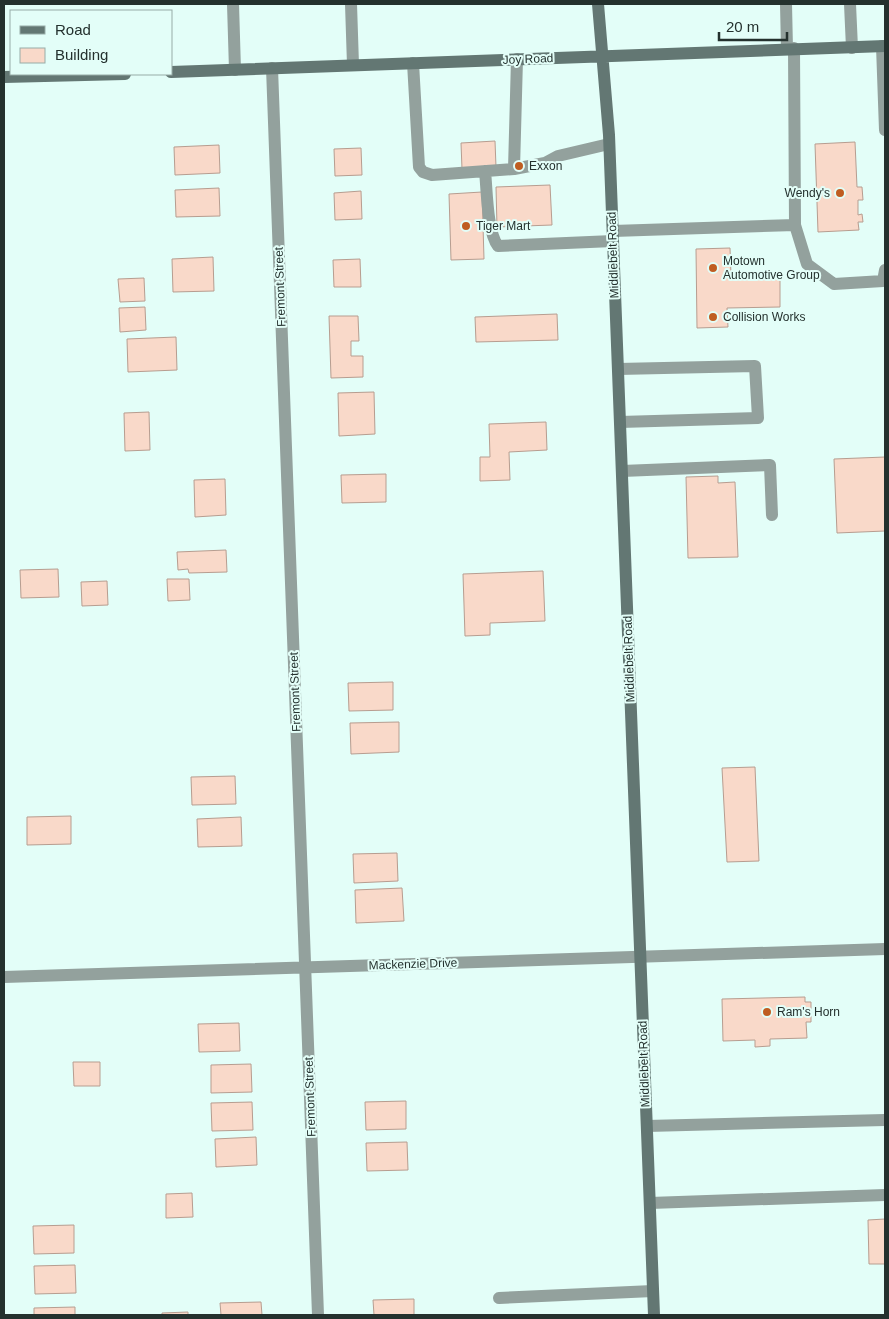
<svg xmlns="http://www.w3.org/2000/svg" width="889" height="1319" font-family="Arial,sans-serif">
  <rect width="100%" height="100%" fill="#e3fef8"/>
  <path fill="#f9d9c9" stroke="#b79d90" d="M495,141L496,167L462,169L461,143Z
    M855,142L857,187H862L863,200H858V215L862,214L863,222H858L859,230L818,232L815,144Z
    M219,145L220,173L175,175L174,147Z
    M361,148L362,175L335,176L334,149Z
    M550,185L552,225L497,227L496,187Z
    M219,188L220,216L176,217L175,190Z
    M361,191L362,219L335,220L334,193Z
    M482,192L484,259L451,260L449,194Z
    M730,248L731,275L780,274V307L727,308L728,327L697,328L696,249Z
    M213,257L214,291L173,292L172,259Z
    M360,259L361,287H334L333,260Z
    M144,278L145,301L120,302L118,279Z
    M145,307L146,330L120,332L119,308Z
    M557,314L558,340L476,342L475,317Z
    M329,316H358L359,341H351V356H363V377L331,378Z
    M176,337L177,370L128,372L127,339Z
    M374,392L375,434L339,436L338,393Z
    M149,412L150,450L125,451L124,413Z
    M546,422L547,450L509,452L510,480L480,481V457H490L489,424Z
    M885,457V531L837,533L834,459Z
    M386,474V502L342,503L341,475Z
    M718,476V483L735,482L738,557L688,558L686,477Z
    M225,479L226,515L195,517L194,480Z
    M226,550L227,572L189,573L188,569L178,570L177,552Z
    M58,569L59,597L21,598L20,570Z
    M543,571L545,621L490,623V635L465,636L463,574Z
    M167,579H189L190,600L168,601Z
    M107,581L108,605L82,606L81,582Z
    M393,682V710L349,711L348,683Z
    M399,722V752L351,754L350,723Z
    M755,767L759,861L727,862L722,768Z
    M235,776L236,804L192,805L191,777Z
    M71,816V844L27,845V817Z
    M241,817L242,846L198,847L197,819Z
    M397,853L398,881L354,883L353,854Z
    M402,888L404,921L356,923L355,890Z
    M805,997V1002H811V1022H806L807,1038L770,1039V1046L755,1047V1040L723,1041L722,999Z
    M239,1023L240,1051L199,1052L198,1024Z
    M73,1062H100V1086H74Z
    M251,1064L252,1092L211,1093V1065Z
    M406,1101V1129L366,1130L365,1102Z
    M252,1102L253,1130L212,1131L211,1103Z
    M256,1137L257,1165L216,1167L215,1139Z
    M407,1142L408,1170L367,1171L366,1143Z
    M192,1193L193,1217L166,1218V1194Z
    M885,1219V1264H869L868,1220Z
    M74,1225V1253L34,1254L33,1226Z
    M75,1265L76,1293L35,1294L34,1266Z
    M414,1299V1315H374L373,1300Z
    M261,1302L262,1315H221L220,1303Z
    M75,1307V1315H34V1308Z
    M188,1312V1315H162V1313Z"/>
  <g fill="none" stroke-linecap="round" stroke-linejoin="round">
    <path stroke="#93a19d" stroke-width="12" d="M351,4L353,65
      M786,4L787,49
      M850,4L852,48
      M882,46L885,130
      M794,48L795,225L807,264L834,284L883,281L885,270
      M413,63L419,167L423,172L432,175L514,169L545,163L558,156L609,144
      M514,169L517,59
      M485,171C487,190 487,232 498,246L613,241
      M613,231L795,225
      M618,369L755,366L758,418L620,422
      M622,471L770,465L772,515
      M647,1126L885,1120
      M650,1203L885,1195
      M499,1298L653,1291"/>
    <path stroke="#93a19d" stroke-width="12" d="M233,4L235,70
      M272,68L318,1315
      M4,977L885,949"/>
    <path stroke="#637773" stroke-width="12" d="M598,4L609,135L654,1315
      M171,72L885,46
      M4,77L125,74"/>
  </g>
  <g fill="#bf5d21" stroke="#e3fef8" stroke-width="2">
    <circle cx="519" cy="166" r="5"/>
    <circle cx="840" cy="193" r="5"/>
    <circle cx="466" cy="226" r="5"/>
    <circle cx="713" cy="268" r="5"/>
    <circle cx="713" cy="317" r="5"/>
    <circle cx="767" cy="1012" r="5"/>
  </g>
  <g text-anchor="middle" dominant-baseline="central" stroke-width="4" stroke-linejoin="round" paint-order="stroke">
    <g font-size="12" fill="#24312e" stroke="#e3fef8">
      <text transform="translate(528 59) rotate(-2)">Joy Road</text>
      <text transform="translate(613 255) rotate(-92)">Middlebelt Road</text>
      <text transform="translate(280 287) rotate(-92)">Fremont Street</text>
      <text transform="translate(629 659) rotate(-92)">Middlebelt Road</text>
      <text transform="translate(295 692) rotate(-92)">Fremont Street</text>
      <text transform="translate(413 964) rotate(-2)">Mackenzie Drive</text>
      <text transform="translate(644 1064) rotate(-92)">Middlebelt Road</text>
      <text transform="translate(310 1097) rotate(-92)">Fremont Street</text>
    </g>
    <g font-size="12" fill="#24312e" stroke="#e3fef8" text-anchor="start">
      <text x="529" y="166">Exxon</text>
      <text x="830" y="193" text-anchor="end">Wendy's</text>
      <text x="476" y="226">Tiger Mart</text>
      <text x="723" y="261">Motown<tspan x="723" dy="14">Automotive Group</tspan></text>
      <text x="723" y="317">Collision Works</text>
      <text x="777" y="1012">Ram's Horn</text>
    </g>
  </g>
  <rect width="889" height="1319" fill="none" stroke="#24312e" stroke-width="10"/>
  <rect x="10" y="10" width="162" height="65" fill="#e3fef8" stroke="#97aca7"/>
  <rect x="20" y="26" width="25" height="8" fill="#637773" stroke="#97aca7"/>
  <text x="55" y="35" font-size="15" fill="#24312e">Road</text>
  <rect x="20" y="48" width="25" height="15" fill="#f9d9c9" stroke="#97aca7"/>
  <text x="55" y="60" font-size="15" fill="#24312e">Building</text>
  <path d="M719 32v8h68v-8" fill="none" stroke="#24312e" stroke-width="2.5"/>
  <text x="726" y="32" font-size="15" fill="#24312e" stroke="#e3fef8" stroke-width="4" paint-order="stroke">20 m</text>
</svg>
